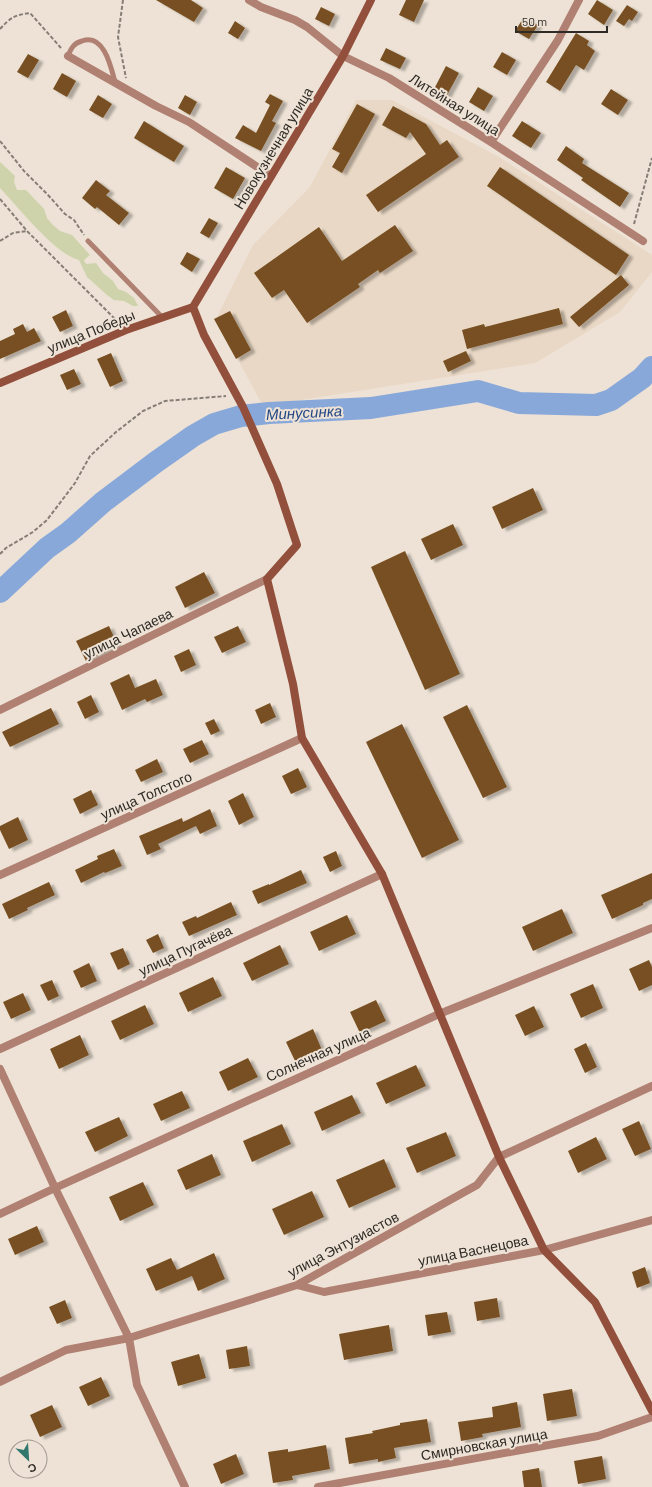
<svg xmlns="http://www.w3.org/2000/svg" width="652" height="1487" font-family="Barlow,sans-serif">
  <defs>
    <filter id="shadow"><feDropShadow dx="4.5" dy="2.5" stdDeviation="1" flood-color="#0004"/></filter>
  </defs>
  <rect width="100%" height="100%" fill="#ede2d5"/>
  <path fill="#e9d8c5" d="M356,100H392L499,157L652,255V272L620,312L535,363L263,406L216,319L253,245L310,187Z"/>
  <path fill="#ced3ac" d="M0,162L15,176L14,182L17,190H26L44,209L47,218L53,225L60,231L72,235L90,255L84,260L86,264L96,263L103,273L113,281L118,289L126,292L134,298L138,306H133L124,301L114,300L107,295L87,277L79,260C56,255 18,207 0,188Z"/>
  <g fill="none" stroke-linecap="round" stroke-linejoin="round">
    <path stroke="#89a8da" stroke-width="22" d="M0,592L47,548L68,533L103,502L156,462L193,436L214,424L241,416L269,413L371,408L478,391L519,403L596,405L611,400L642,378L652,367"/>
  </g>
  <path fill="#775021" filter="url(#shadow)" d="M156,0H191L203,8L194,22Z
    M406,0H424L414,22L399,15Z
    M597,0L613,10L604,25L588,14Z
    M627,5L638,12L632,21L629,19L624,26L616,21Z
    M321,7L335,14L329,26L315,19Z
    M524,17L538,25L529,39L515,31Z
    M235,21L245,28L238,39L228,33Z
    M576,33L589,41L587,45L595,51L584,70L576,65L560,91L546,82Z
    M386,48L406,58L400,69L380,60Z
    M502,52L516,60L507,75L493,67Z
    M28,54L39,60L28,78L17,72Z
    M446,66L459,73L446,97L433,91Z
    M62,73L76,81L67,97L53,89Z
    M478,87L493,96L484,111L469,102Z
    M611,89L628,100L618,115L601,104Z
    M270,94L283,101L272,121L276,123L261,151L235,138L243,125L256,133L270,105L265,102Z
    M98,95L112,104L103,118L89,110Z
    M185,95L197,102L190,115L178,108Z
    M357,104L375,114L342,173L332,167L340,153L332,149Z
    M393,106L426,124L440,145L447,140L459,157L378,212L366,195L426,154L410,132L406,138L382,125Z
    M144,121L184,146L174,162L134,138Z
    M522,121L541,133L531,148L512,136Z
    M566,146L584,159L582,163L629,193L620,207L581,180L583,178L557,160Z
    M226,167L245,178L233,199L214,188Z
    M500,167L629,255L616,275L487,186Z
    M96,180L110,191L106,195L129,213L119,225L97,207L95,209L82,198Z
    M209,218L218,223L209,238L200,233Z
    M395,225L413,251L380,273L378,270L358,284L360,287L307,323L284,290L272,298L254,273L319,227L342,261Z
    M187,252L200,259L192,272L180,264Z
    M621,275L629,285L579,327L570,317Z
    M559,308L563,324L467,349L462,330L484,324L485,327Z
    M66,310L73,326L60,332L52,317Z
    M230,311L251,350L236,359L214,319Z
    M23,324L27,332L34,328L41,341L0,359V341L15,334L13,329Z
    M466,351L471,361L448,372L443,361Z
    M111,353L123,381L110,387L97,359Z
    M74,369L81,384L67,390L60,375Z
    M533,488L543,510L502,529L492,507Z
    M453,524L463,545L431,560L421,539Z
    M405,551L460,674L425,690L371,567Z
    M204,572L215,593L185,608L175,587Z
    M109,626L118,646L86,661L76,641Z
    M238,626L246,642L222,653L214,637Z
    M189,649L196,665L181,672L174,656Z
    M129,674L135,688L156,679L163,695L147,702L145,699L122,710L110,683Z
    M91,695L99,712L85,719L77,702Z
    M270,703L276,717L261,724L255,710Z
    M467,705L507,787L483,798L443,717Z
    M51,708L59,724L10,747L2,732Z
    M214,719L220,731L211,735L205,723Z
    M402,724L459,840L422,858L366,742Z
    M202,740L209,754L190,763L183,749Z
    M157,759L163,772L141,782L135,770Z
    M298,768L307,787L291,794L282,776Z
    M91,790L98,805L80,814L73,799Z
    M243,793L254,817L239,825L228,801Z
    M210,809L217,826L200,834L196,826L158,844L161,849L147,855L139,836L182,818L183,822Z
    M18,817L28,840L9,849L0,830V826Z
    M114,849L122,866L105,873L104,872L81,883L75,870L98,859L97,856Z
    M336,851L342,866L330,872L323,857Z
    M301,870L307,883L258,904L252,891L269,884V885Z
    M652,873V899L643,903V905L612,919L601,895Z
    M49,882L55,895L27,908L28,910L9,919L2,904Z
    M231,902L237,915L189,936L182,922L196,916L197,918Z
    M562,909L573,933L533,951L522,927Z
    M347,915L356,934L319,951L310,932Z
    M158,934L164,948L153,953L146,940Z
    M280,945L289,964L252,981L243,963Z
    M123,948L130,964L118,970L110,953Z
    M649,960L652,967V985L639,991L629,969Z
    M89,963L97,981L81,988L73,971Z
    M213,977L222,996L188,1012L179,993Z
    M52,980L59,996L48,1001L40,985Z
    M593,984L603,1008L581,1018L570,994Z
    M23,993L31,1010L11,1019L3,1002Z
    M376,1000L386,1021L360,1033L350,1012Z
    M145,1005L154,1024L120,1040L111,1021Z
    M534,1006L544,1027L525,1036L515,1015Z
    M313,1029L322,1050L296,1063L286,1042Z
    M80,1035L89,1055L59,1069L50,1049Z
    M586,1043L597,1067L585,1073L574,1049Z
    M248,1058L258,1077L228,1091L219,1072Z
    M416,1065L426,1086L386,1104L376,1083Z
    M182,1091L190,1108L161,1121L153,1104Z
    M352,1095L361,1113L322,1131L314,1112Z
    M119,1117L128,1136L95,1152L85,1132Z
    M639,1121L651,1149L635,1156L622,1129Z
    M282,1124L291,1144L252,1162L243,1141Z
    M446,1132L456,1156L417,1173L406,1148Z
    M596,1137L607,1159L578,1173L568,1151Z
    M212,1154L221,1175L186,1190L177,1170Z
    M384,1159L396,1187L349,1208L336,1180Z
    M143,1182L154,1205L120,1221L109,1197Z
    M312,1191L324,1217L284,1235L272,1209Z
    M37,1226L44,1242L15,1255L8,1239Z
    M214,1253L225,1279L198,1291L192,1276L156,1291L146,1269L171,1258L177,1270Z
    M645,1267L650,1283L637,1288L632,1272Z
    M497,1298L500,1317L477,1321L474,1302Z
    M65,1300L72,1318L57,1324L49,1307Z
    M447,1312L451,1332L428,1336L425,1315Z
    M389,1325L393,1351L344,1360L339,1334Z
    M247,1346L250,1366L229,1369L226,1350Z
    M199,1354L206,1378L178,1386L171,1362Z
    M101,1377L110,1396L88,1406L79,1387Z
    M572,1389L577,1416L547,1421L543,1394Z
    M517,1402L521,1427L482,1434L483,1437L461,1441L458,1422L493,1417L492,1407Z
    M52,1405L62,1427L40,1437L30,1415Z
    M427,1419L431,1442L394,1448L396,1458L378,1462V1459L349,1464L345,1438L373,1433L372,1431L400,1425V1423Z
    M326,1445L330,1469L292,1476L293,1480L273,1483L268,1452L288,1449V1452Z
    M236,1454L244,1474L221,1484L213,1464Z
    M602,1456L606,1479L578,1484L574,1461Z
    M539,1468L542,1487H524L522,1471Z"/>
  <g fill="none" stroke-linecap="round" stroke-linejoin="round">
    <path stroke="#867e76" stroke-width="2" stroke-dasharray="4 2" stroke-linecap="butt" d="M123,0L118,37L126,78
      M0,29C11,17 15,15 30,13L61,48
      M0,141L24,171L48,195L65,214L74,220L84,235
      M0,199L27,231L119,323
      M634,224L652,158
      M0,241L13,233L27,231
      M0,554L6,548L33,532L47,520L75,483L90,456L116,432L143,411L165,401L226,396"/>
    <path stroke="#b08072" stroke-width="5" d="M68,56C71,48 74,43 82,41C104,33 111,67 115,82
      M88,241L162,317"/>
    <path stroke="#b08072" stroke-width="8" d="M249,0L261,7L295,20L307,27L343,56L389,78L491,142L643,241
      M68,56L156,106L189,122L271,176
      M491,142L558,40L579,0
      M0,710L267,579
      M0,875L302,738
      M0,1049L382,874
      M0,1069L55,1188L129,1338L137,1385L185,1487
      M0,1214L55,1188L439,1014L652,928
      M297,1285L324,1292L544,1250L652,1220
      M0,1382L66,1350L129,1338L297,1285L477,1185L499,1157L652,1086
      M318,1487L598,1436L652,1417"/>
    <path stroke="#924f3c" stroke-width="8" d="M193,307L204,335L243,407L277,484L297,545L267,579L293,684L302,738L382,874L499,1157L544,1250L595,1302L652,1411
      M193,307L343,56L371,0
      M0,383L126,330L193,307"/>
  </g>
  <g text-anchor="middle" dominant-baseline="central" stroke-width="4" stroke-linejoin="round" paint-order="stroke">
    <g font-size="14" fill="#2e2a25" stroke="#ede2d5">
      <text transform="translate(455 104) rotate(32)">Литейная улица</text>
      <text transform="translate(273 148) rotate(-59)">Новокузнечная улица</text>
      <text transform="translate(91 331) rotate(-22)">улица Победы</text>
      <text transform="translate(128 633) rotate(-26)">улица Чапаева</text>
      <text transform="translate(146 795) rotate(-24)">улица Толстого</text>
      <text transform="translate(185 950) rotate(-25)">улица Пугачёва</text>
      <text transform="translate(318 1054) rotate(-24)">Солнечная улица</text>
      <text transform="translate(343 1244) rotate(-28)">улица Энтузиастов</text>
      <text transform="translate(473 1250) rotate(-11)">улица Васнецова</text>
      <text transform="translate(484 1444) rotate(-10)">Смирновская улица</text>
    </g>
    <g font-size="15" font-style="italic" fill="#234885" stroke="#ede2d5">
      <text transform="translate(304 412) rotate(-3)">Минусинка</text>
    </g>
  </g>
  <g transform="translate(28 1459) rotate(155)"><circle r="19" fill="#ede2d5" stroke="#a1988f"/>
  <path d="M0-3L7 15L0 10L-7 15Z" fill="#31776d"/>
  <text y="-6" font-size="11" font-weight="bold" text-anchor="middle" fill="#2e2a25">С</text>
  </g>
  <path d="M516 26v6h91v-6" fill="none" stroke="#2e2a25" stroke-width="2"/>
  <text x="522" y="26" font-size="12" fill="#2e2a25" stroke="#ede2d5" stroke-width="3" paint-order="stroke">50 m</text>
</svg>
